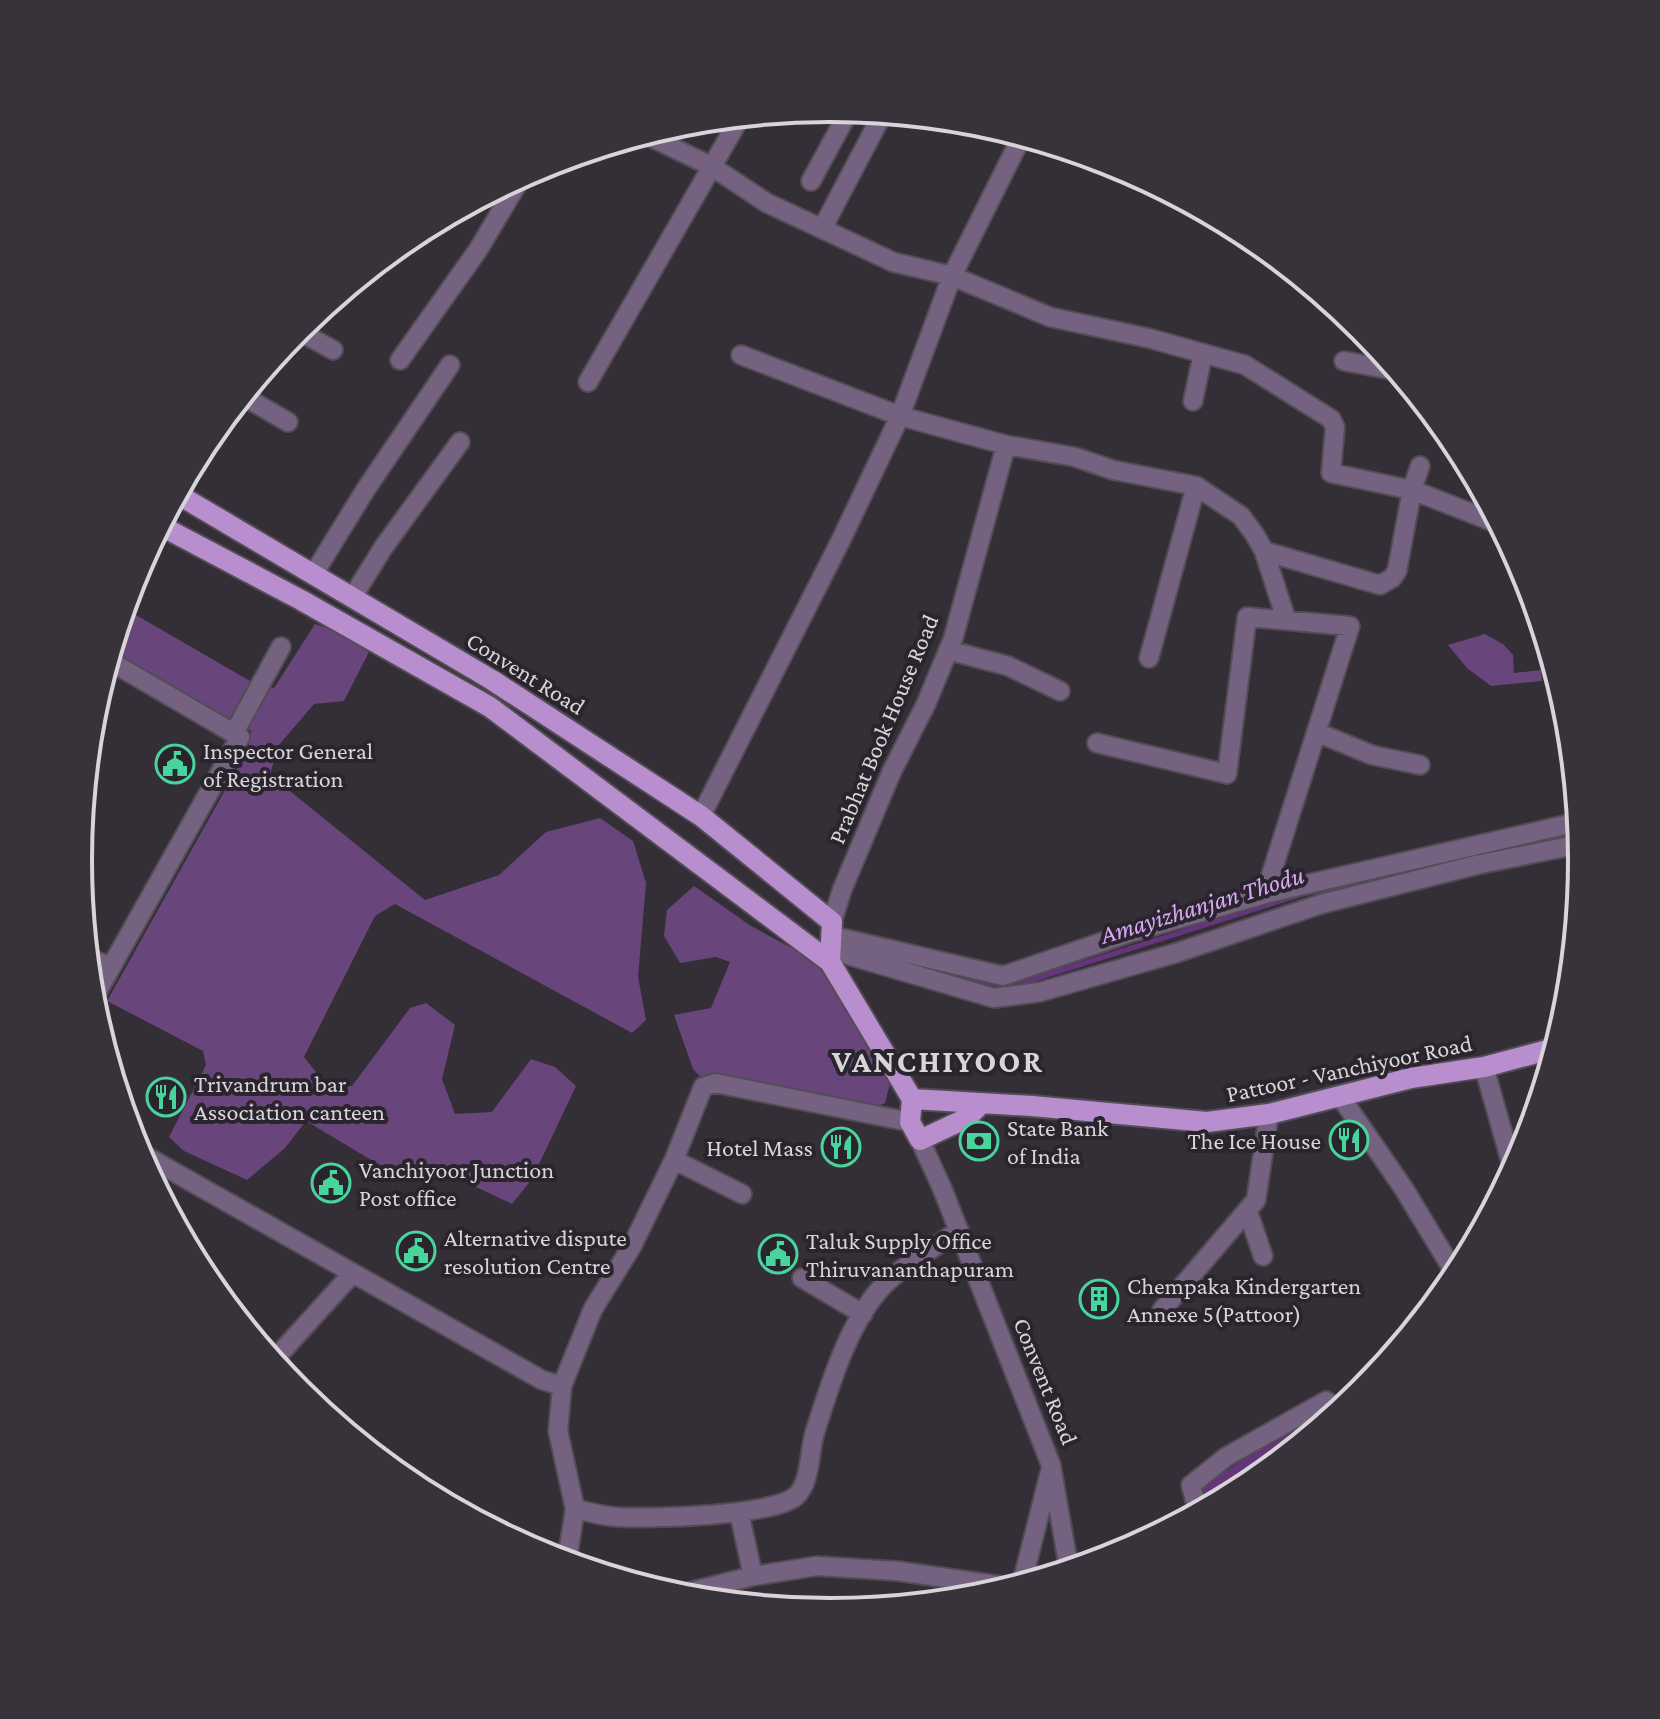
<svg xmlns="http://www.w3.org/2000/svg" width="1660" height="1719" font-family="'Crimson Pro',serif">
  <rect width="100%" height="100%" fill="#342f37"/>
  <path fill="#68457a" d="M124,608L250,681L274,688L315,624L347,635L370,650L344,701L314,704L278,746L270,775L425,900L499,875L546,832L600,818L633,841L646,883L638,977L646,1020L632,1033L395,904L375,916L304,1057L323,1081L352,1086L410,1008L426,1003L455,1025L442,1079L455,1114L492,1112L531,1059L555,1067L576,1086L532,1179L512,1204L421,1161L408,1182L306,1121L285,1148L247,1180L184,1151L169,1137L206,1065L203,1051L107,1001L248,749L251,731L111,652Z
    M1485,634L1503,644L1513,655L1514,673L1541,670L1542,681L1491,686L1468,669L1448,645Z
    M694,886L751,926L821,964L891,1080L885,1103L874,1108L712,1090L693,1069L674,1015L711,1008L730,962L716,957L680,963L664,936L667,910Z"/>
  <path fill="#64357b" d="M1323,1410L1333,1415L1247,1485L1204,1508L1199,1496L1204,1485L1302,1421Z"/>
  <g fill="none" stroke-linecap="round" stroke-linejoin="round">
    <path stroke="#64357b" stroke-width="5" d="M1533,844L1579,834
      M1341,886L1456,861
      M902,962L990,984L1001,983
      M1011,982L1031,980L1296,896"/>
    <defs>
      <path id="minor" d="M644,134L711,166L767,203L893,262L952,276L1050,317L1148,338L1245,365L1331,419L1335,427L1331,473L1412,490L1499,524
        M811,181L850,109
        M822,229L883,113
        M297,330L333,350
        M741,355L900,416L1006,445
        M400,360L478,250L522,176
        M1344,361L1397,371
        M588,382L741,116
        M243,396L288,422
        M1193,401L1203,353
        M1264,551L1380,585L1392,578L1397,571L1412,490L1420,466
        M313,575L366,489L450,365
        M352,598L383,548L460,442
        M948,650L1008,666L1060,691
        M1149,658L1196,486
        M1316,732L1372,755L1420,765
        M234,733L281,647
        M1097,743L1227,774L1247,617L1350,626L1265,894
        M701,816L841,540L900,416L952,276L1022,136
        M832,922L842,890L892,771L926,704L953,639L1006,445L1075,457L1113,470L1196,486L1241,516L1255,535L1264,551L1286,619
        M833,936L1003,976L1129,933L1265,894L1578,822
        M831,950L994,998L1040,992L1176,953L1321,904L1476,865L1580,844
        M88,958L111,967
        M92,1001L240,737L108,660
        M1484,1067L1513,1169
        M1340,1096L1404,1189L1456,1275
        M920,1140L942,1188L1051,1465L1069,1569
        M137,1151L542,1380L562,1386
        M674,1160L742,1194
        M1248,1212L1263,1256
        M802,1278L863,1314
        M1162,1310L1256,1200L1269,1114
        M273,1361L351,1275
        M575,1509L558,1431L562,1386L593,1309L632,1246L674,1160L703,1087L715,1083L910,1122
        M1198,1511L1191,1485L1226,1457L1326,1401L1339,1410
        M739,1512L753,1576
        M562,1560L568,1554L575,1509C589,1512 603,1516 617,1517C650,1519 774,1516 796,1496C811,1482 809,1451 815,1432C830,1384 851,1314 889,1280C910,1261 936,1247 959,1230
        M1022,1583L1050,1472
        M678,1595L753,1576L817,1566L897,1571L1010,1587"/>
      <path id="major" d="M174,499L184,498L492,680L701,816L832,922L830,962
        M161,523L165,528L301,600L490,707L830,962L912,1099L910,1122L920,1140L967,1118L980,1105
        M912,1099L1032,1106L1207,1122L1269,1114L1411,1078L1484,1067L1555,1048"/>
    </defs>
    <use href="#minor" stroke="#524d54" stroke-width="22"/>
    <use href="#major" stroke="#524d54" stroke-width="24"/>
    <use href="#minor" stroke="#756180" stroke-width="18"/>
    <use href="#major" stroke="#b88ecf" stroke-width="20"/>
  </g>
  <defs>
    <symbol id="civic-ring" viewBox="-11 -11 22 22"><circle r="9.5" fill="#2a252d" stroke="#48d49d" stroke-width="1.5"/><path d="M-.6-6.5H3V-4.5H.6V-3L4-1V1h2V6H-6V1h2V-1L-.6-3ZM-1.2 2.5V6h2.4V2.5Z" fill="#48d49d"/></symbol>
    <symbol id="restaurant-ring" viewBox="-11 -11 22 22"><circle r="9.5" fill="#2a252d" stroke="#48d49d" stroke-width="1.5"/><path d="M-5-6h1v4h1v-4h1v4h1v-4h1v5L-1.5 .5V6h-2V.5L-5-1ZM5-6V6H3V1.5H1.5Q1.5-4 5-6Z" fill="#48d49d"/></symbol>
    <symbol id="bank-ring" viewBox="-11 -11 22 22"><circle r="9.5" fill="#2a252d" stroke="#48d49d" stroke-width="1.5"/><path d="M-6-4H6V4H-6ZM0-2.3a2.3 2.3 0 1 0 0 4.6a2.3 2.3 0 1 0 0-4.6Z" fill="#48d49d"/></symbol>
    <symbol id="building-ring" viewBox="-11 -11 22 22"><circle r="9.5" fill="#2a252d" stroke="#48d49d" stroke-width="1.5"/><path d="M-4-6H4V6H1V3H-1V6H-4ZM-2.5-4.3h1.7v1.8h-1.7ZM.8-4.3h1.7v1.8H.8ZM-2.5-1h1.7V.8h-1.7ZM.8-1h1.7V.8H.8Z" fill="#48d49d"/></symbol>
  </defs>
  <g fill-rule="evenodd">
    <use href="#civic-ring" x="153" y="742" width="44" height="44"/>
    <use href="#restaurant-ring" x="144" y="1075" width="44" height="44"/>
    <use href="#restaurant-ring" x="1327" y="1118" width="44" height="44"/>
    <use href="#bank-ring" x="957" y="1119" width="44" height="44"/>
    <use href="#restaurant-ring" x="819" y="1125" width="44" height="44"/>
    <use href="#civic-ring" x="309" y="1161" width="44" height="44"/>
    <use href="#civic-ring" x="394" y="1229" width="44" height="44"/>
    <use href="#civic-ring" x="756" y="1232" width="44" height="44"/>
    <use href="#building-ring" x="1077" y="1277" width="44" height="44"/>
  </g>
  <g text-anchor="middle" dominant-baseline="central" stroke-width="8" stroke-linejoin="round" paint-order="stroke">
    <g font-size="24" fill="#d8d4da" stroke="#2a252d">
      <text transform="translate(526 673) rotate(32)">Convent Road</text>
      <text transform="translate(883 729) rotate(-67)">Prabhat Book House Road</text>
      <text transform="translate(1349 1068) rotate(-12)">Pattoor - Vanchiyoor Road</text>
      <text transform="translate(1046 1381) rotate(68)">Convent Road</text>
    </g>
    <g font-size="24" fill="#d8d4da" stroke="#2a252d" text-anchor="start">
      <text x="203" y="750">Inspector General<tspan x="203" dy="28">of Registration</tspan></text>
      <text x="194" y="1083">Trivandrum bar<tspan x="194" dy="28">Association canteen</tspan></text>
      <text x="1007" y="1127">State Bank<tspan x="1007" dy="28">of India</tspan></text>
      <text x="1321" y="1140" text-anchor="end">The Ice House</text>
      <text x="813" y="1147" text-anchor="end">Hotel Mass</text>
      <text x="359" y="1169">Vanchiyoor Junction<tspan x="359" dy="28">Post office</tspan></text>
      <text x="444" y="1237">Alternative dispute<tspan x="444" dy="28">resolution Centre</tspan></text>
      <text x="806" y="1240">Taluk Supply Office<tspan x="806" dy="28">Thiruvananthapuram</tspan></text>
      <text x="1127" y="1285">Chempaka Kindergarten<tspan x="1127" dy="28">Annexe 5(Pattoor)</tspan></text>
    </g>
    <g font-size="26" font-style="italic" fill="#daa7f6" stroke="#2a252d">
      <text transform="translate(1202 905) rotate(-17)">Amayizhanjan Thodu</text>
    </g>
    <g font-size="32" font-weight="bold" letter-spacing="2" fill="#d8d4da" stroke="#2a252d">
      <text x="938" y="1061">VANCHIYOOR</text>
    </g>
  </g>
  <path d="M0 0H1660V1719H0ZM92 860a738 738 0 1 1 1476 0a738 738 0 1 1-1476 0Z" fill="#38333b" fill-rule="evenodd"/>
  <path fill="none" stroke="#d8d4da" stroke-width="4" d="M92 860a738 738 0 1 1 1476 0a738 738 0 1 1-1476 0Z"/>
</svg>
